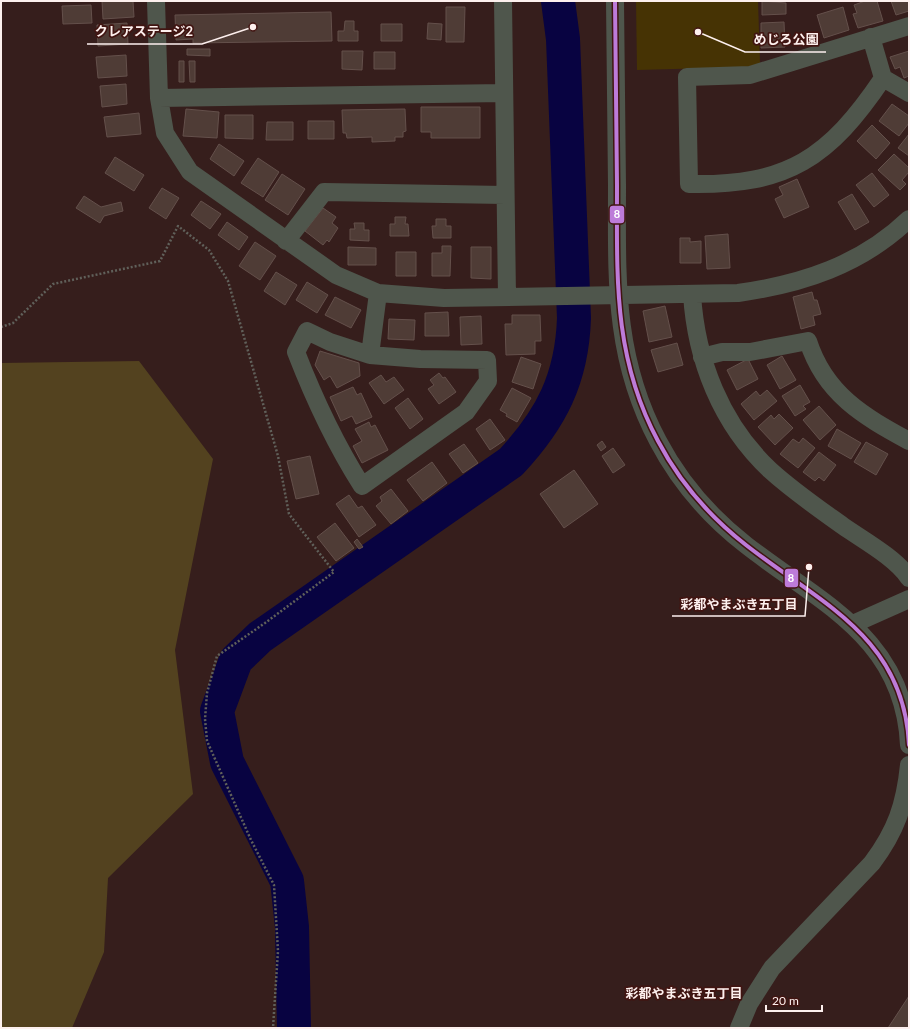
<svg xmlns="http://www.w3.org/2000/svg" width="910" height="1029" font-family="Lato,'Noto Sans JP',sans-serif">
  <rect width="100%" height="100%" fill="#361e1c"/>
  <path fill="#463304" d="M636,1H758L760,63L748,67L637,70Z"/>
  <path fill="#53421f" d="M139,361L213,459L175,650L193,794L108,878L104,952L72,1028H1V363Z"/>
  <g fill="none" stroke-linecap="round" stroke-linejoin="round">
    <path stroke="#080341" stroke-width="34" d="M294,1028L292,927L287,881L227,762L217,711L236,660L260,637L511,462C551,419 572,379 574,318L563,39L558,1"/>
  </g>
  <path fill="#4f3c36" stroke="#64504b" d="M102,1H133L134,17L103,19Z
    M762,1L786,3V14L762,15Z
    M865,1H877L883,21L858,28L853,14L857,13L854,5Z
    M891,1H909V11L896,15Z
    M91,5L92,23L63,24L62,6Z
    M446,7H465L464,42H446Z
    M843,7L849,30L824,38L817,15Z
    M331,12L332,41L193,43V39L176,40L175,15Z
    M345,21H354V31H358V41H338V31H344Z
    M784,22L785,47L761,48V23Z
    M127,23L128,44L98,46L97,25Z
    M428,23L442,24L441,40L427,39Z
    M381,24H402V41H381Z
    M187,49H210V56L187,55Z
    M342,51H363L362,70L342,69Z
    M909,51V76L904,78L900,67L895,69L890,57Z
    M374,52H395V69H374Z
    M126,55L127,76L98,78L96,57Z
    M179,61H184V82H179Z
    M189,61H195V82H190Z
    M126,84L127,104L102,107L100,86Z
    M892,104L909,116V123L899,136L879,121Z
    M421,107H480V138H431V132H421Z
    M186,109L219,112L217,138L183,136Z
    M405,109L406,131L403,132V137H395V141L372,142V137L347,138L346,133H343L342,110Z
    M139,113L141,134L107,137L104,117Z
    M225,115H253V139L225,138Z
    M308,121H334V139H308Z
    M267,122H293V140H266Z
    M872,125L890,143L876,159L857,141Z
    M909,134V156L898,148Z
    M219,144L244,161L234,176L210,159Z
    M894,154L909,168V172L902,180L906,184L900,190L878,170Z
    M115,157L144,175L134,191L105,173Z
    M258,158L279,172L263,197L241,183Z
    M872,173L889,195L874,207L856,185Z
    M282,174L305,189L288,215L265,200Z
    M797,179L809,207L784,218L775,199L783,195L779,187Z
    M162,188L179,198L166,219L149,208Z
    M852,194L869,222L855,230L838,202Z
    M84,196L101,207L121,202L123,211L104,216L100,223L76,208Z
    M201,201L221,214L210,229L191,215Z
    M323,208L336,217L332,223L338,228L329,242L327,240L323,245L305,231Z
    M395,217H406L405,224H408L409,236H390V224H395Z
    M436,219H446V226H451V238H433L432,226H436Z
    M227,222L248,237L239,250L218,235Z
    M354,223H364V230H369V241L350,240V229H355Z
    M728,234L730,268L707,269L705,236Z
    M680,238H690V242L701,241V263H680Z
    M255,242L276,256L260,280L239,266Z
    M442,246H451L450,276H432V253H442Z
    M348,247L376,248V265H348Z
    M471,247H491V279L471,278Z
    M396,252H416V276H396Z
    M276,272L297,285L285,305L264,291Z
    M307,282L328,295L317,313L296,300Z
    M812,292L814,300H817L821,314L813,316L815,325L801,329L793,297Z
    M335,297L361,310L351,328L325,315Z
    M665,306L672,337L649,342L643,311Z
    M448,312L449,336H425V313Z
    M512,315H540L541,341H535V354L506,355L505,324H512Z
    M481,316L482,344L461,345L460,317Z
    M389,319L415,320L414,340L388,339Z
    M677,343L683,365L658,372L651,350Z
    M320,351L359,363L360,376L337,388L330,376L324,380L315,365Z
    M782,356L796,380L780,389L767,365Z
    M521,357L541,364L533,389L512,382Z
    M748,359L758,379L737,390L727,370Z
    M439,373L443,378L445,377L456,392L439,404L428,389L434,385L430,380Z
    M381,375L386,382L394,377L404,390L384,404L369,383Z
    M800,385L810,402L803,406L806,409L795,416L782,396Z
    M353,387L357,395L361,393L372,417L356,424L352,416L341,421L330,397Z
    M512,388L531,398L517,422L506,416L507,414L500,410Z
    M767,390L777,401L754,420L741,404L756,391L760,396Z
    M408,398L423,419L410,429L395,408Z
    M819,406L836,425L820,440L803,420Z
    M779,414L793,428L775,445L758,427L771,415L774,419Z
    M490,419L505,440L490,450L476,429Z
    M369,422L371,427L375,425L388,450L362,463L353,446L362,441L355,429Z
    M837,429L861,443L851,459L828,446Z
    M803,438L815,448L798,468L780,454L793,439L799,443Z
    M602,441L606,447L601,451L597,445Z
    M866,442L888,454L876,475L854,462Z
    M464,444L478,463L463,473L449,454Z
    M613,448L625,465L613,473L602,456Z
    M819,452L836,465L824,481L819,477L815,481L803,472Z
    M310,456L319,494L296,499L287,461Z
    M432,462L447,483L423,501L407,480Z
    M574,470L598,504L564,528L540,494Z
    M391,489L408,511L391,524L376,506L382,501L380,497Z
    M349,495L358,508L362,506L376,525L359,537L336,504Z
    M335,523L354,548L336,561L317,537Z
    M357,539L363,547L359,549L354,542Z
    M909,996V1028H888Z"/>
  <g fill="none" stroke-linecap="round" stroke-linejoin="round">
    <path stroke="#60605a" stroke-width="2.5" stroke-dasharray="2 2" stroke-linecap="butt" d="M1,327L13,323L53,284L160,261L178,226L209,250L228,281L278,456L289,514L334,572L265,623L217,656L207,693L205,719L207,741L251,840L274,885L278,951L273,1028"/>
    <path stroke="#4f564c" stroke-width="18" d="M156,1L159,98L165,133L190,172L336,275L378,293L444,298L738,293C802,284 861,265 909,219
      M503,1L507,297
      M615,1C616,63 616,124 617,186C617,277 613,357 658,441C679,481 710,517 746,545C820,603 904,637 909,745
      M909,26L750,75L687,77L689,184C788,186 829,158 883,78L909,93
      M871,37L883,78
      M159,98L504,93
      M286,241L324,192L505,195
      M692,294C696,360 721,424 770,470C793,491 818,508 843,526C863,540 896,558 909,578
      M370,355L330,342L307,331L296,352C315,401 334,442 362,486L466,412L488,381L487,360L420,359L370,355L378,293
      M702,357L722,352H750L808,341C825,394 863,416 909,441
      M853,624L909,599
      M739,1028L749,1004L772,968L872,863C896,831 905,805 909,765"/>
    <defs>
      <path id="bus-1" d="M615,1C616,63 616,124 617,186C617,277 613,357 658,441C679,481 710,517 746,545C820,603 904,637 909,745"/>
    </defs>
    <use href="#bus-1" stroke="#411512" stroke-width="7"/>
    <use href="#bus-1" stroke="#bd7bd9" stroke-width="4"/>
  </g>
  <g text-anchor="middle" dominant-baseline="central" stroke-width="3.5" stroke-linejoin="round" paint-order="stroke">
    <g font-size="13" font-weight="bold" fill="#fdf0ee" stroke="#411512">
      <text x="684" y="993">彩都やまぶき五丁目</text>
    </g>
  </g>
  <path fill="none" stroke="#fdf0ee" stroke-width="1.5" d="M253 27L202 44H87M698 32L745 52H826M809 567L805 616H672"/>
  <g fill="#fdf0ee" stroke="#411512" stroke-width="1.5">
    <circle cx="253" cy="27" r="4"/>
    <circle cx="698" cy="32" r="4"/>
    <circle cx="809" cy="567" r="4"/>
  </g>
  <g font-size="13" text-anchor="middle" font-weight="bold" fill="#fdf0ee" stroke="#411512" stroke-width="3.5" stroke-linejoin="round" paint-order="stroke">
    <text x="144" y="36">クレアステージ2</text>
    <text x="786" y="44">めじろ公園</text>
    <text x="739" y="609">彩都やまぶき五丁目</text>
  </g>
  <g stroke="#411512" stroke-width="1.5">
    <rect x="609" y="205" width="16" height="19" rx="4" fill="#bd7bd9"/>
    <rect x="784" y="568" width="15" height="20" rx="4" fill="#bd7bd9"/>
  </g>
  <g font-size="11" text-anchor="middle" font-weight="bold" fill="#fff">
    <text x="617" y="218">8</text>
    <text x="791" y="582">8</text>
  </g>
  <rect width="910" height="1029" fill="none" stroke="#fdf0ee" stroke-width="4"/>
  <path d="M766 1005v6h56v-6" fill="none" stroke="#fdf0ee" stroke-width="2"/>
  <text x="772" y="1005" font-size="12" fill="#fdf0ee" stroke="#411512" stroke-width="3" paint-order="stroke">20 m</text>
</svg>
